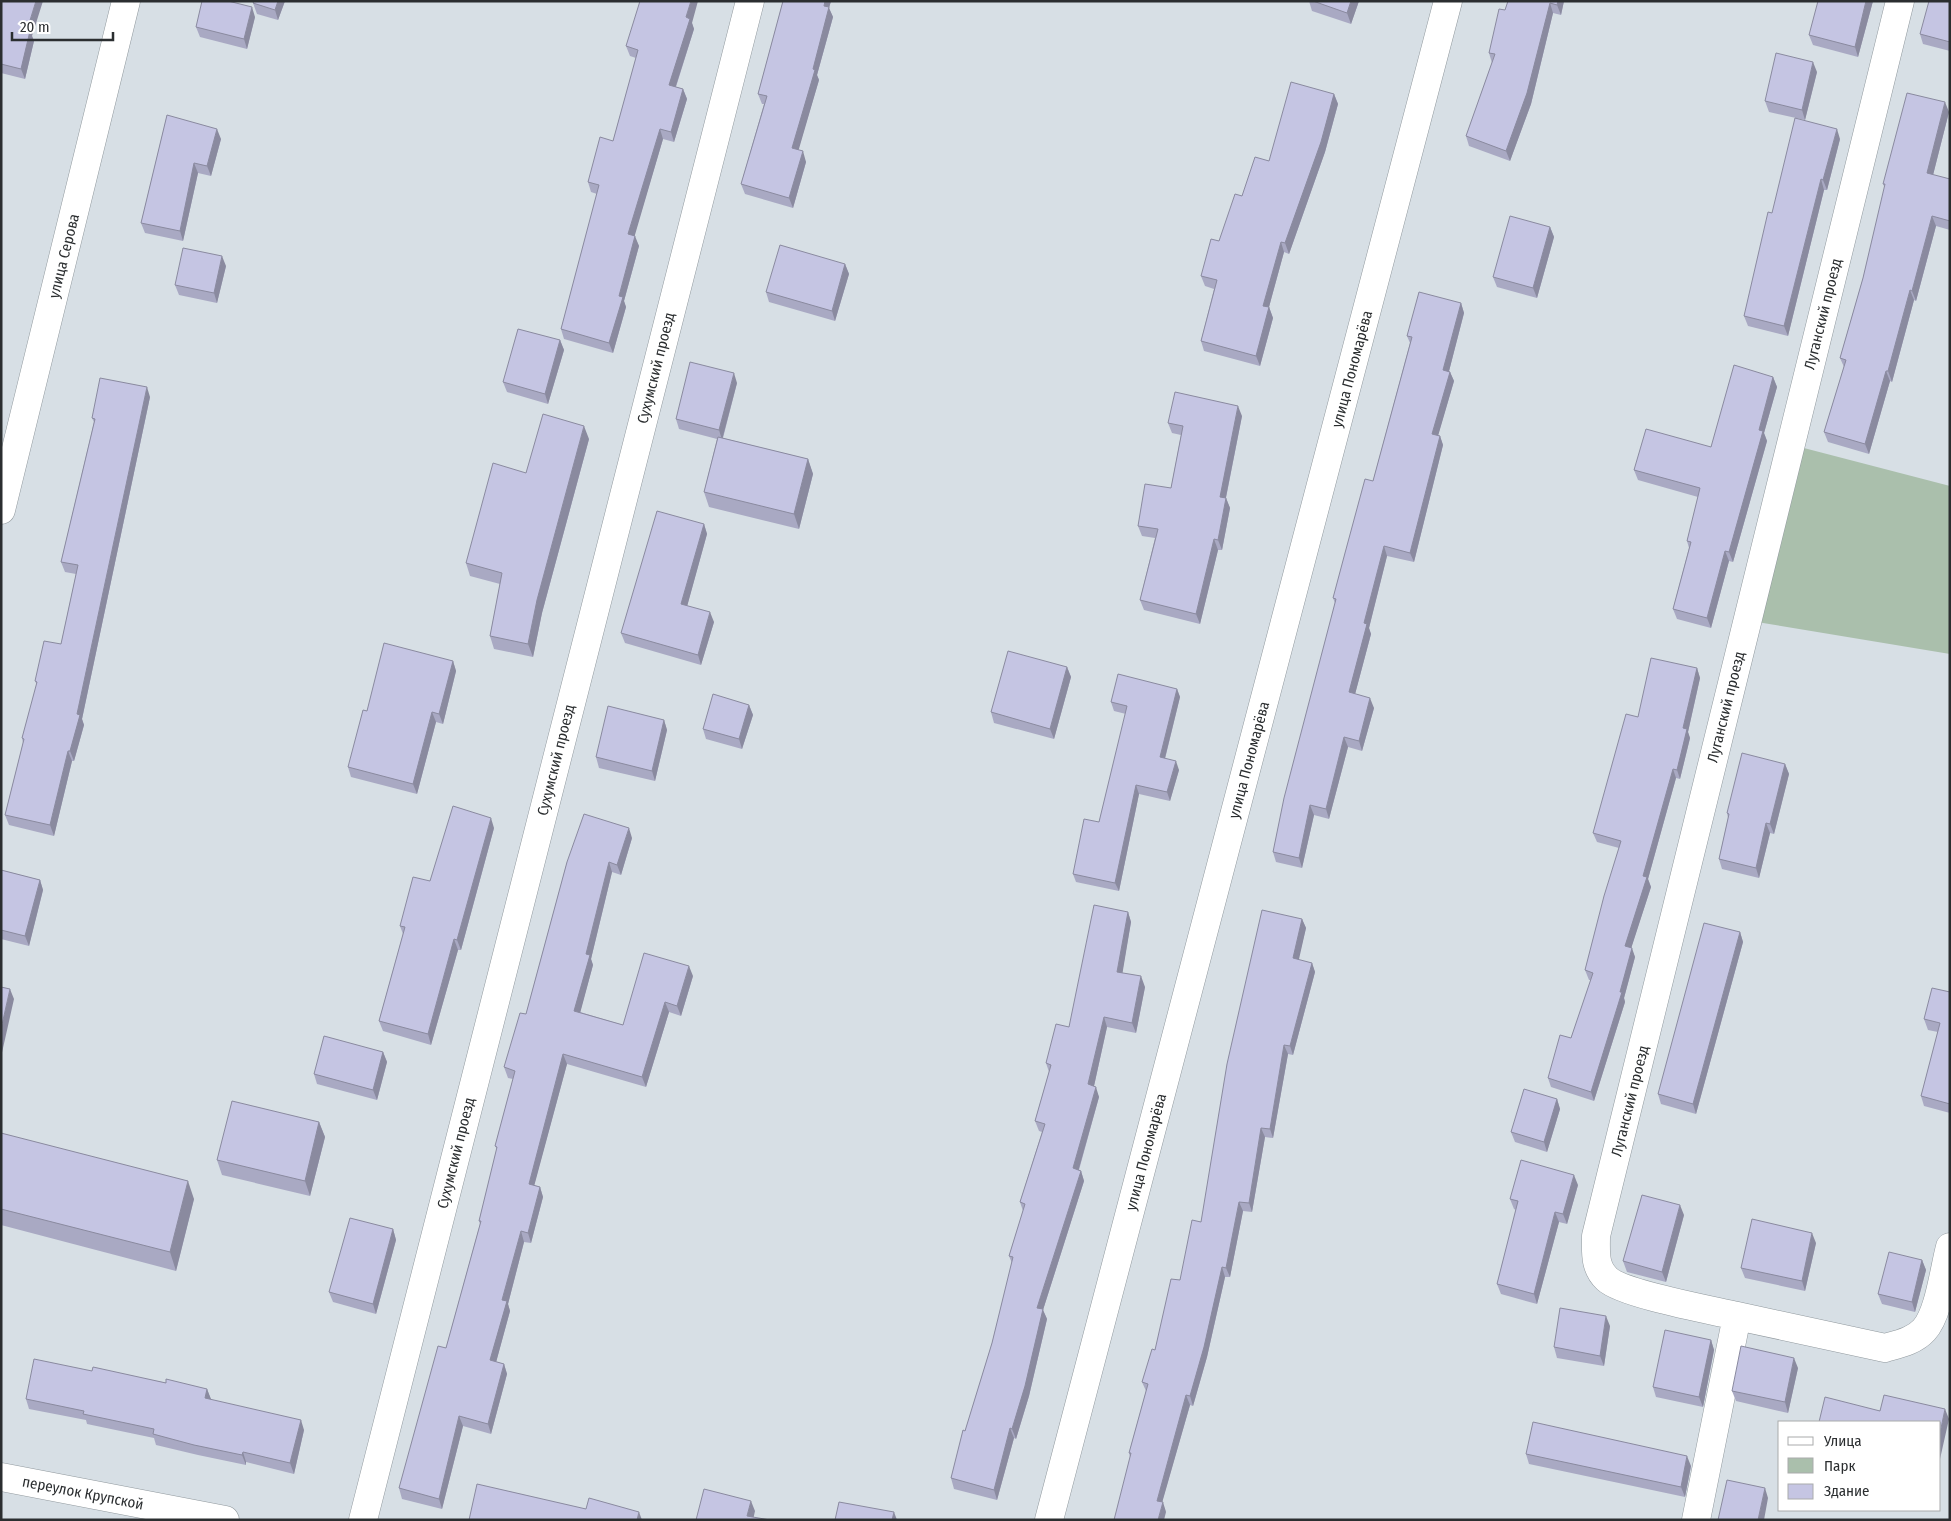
<svg xmlns="http://www.w3.org/2000/svg" width="1951" height="1521" font-family="'Fira Sans Condensed',sans-serif">
  <rect width="100%" height="100%" fill="#d7dfe5"/>
  <path fill="#aabfac" d="M1800,447L1950,486V654L1757,622Z"/>
  <g fill="none" stroke-linecap="round" stroke-linejoin="round">
    <defs>
      <path id="minor" d="M1737,1316L1885,1348C1899,1344 1914,1341 1924,1330C1939,1314 1944,1269 1950,1247
        M1,1477L225,1520
        M363,1520L750,1
        M1049,1520L1448,1
        M1696,1520L1737,1316C1711,1310 1623,1294 1607,1279C1594,1267 1596,1252 1596,1236L1900,1"/>
      <path id="major" d="M1,510L126,1"/>
    </defs>
    <use href="#minor" stroke="#91999e" stroke-width="29"/>
    <use href="#major" stroke="#91999e" stroke-width="29"/>
    <use href="#minor" stroke="#fff" stroke-width="28"/>
    <use href="#major" stroke="#fff" stroke-width="28"/>
  </g>
  <path fill="#a9a9c3" d="M1,1L32,36L34,41L25,79L1,73Z
    M285,1L278,20L257,14L253,3Z
    M783,1H831L829,8L833,17L817,75L819,80L798,150L806,162L793,208L745,194L741,184L764,104H762L758,94Z
    M1309,1H1359L1351,24L1312,11Z
    M1508,1H1564L1561,15L1553,13L1531,104L1510,161L1469,146L1466,136L1492,63L1489,53L1505,10Z
    M1873,1L1858,57L1813,45L1809,35Z
    M1950,1V51L1923,44L1920,34Z
    M255,17L247,49L200,37L196,27Z
    M692,23L694,29L676,87L683,89L687,99L674,142L663,139L634,236L639,246L624,301L626,307L613,353L564,339L561,329L597,194L591,192L588,182L613,141L636,58L630,56L626,46Z
    M1817,72L1805,120L1769,112L1765,101Z
    M1334,94L1338,104L1325,152L1289,254L1284,252L1269,307L1273,318L1260,366L1204,351L1201,341L1214,289L1205,286L1201,276L1242,196L1269,161Z
    M1949,112L1933,175L1950,179V230L1936,226L1916,301L1914,300L1892,382L1890,381L1869,454L1828,442L1824,432L1844,367L1840,358L1863,278L1885,188L1883,184Z
    M167,115L221,139L211,176L198,173L183,241L145,233L141,223Z
    M1840,139L1827,190H1824L1788,336L1748,326L1744,316L1772,213Z
    M1550,227L1554,237L1537,298L1497,287L1493,277Z
    M845,264L849,274L835,321L769,302L766,292Z
    M226,266L217,303L179,295L175,285Z
    M1461,303L1464,313L1449,371L1450,372L1454,381L1438,435L1440,436L1443,445L1414,562L1387,556L1369,628L1371,634L1355,694L1374,708L1362,751L1348,747L1329,819L1314,815L1302,868L1276,862L1273,852L1335,603L1333,598L1373,481L1410,343L1407,336Z
    M560,340L564,350L548,404L507,392L503,382Z
    M1773,377L1777,387L1764,433L1767,441L1733,562L1729,561L1711,628L1677,619L1673,609L1689,548L1687,541L1698,497L1638,480L1634,470L1711,447Z
    M737,383L723,438L808,459L813,474L799,529L709,507L704,492L717,439L679,429L676,419Z
    M150,397L82,719L84,725L74,761H72L54,836L9,825L5,815L23,743L22,738L37,685L35,681L61,644L76,574L65,572L61,562L94,422L92,418Z
    M1242,416L1226,498L1230,508L1222,550H1218L1200,624L1144,610L1140,600L1155,538L1142,536L1138,526L1171,488L1181,435L1172,433L1168,423Z
    M589,439L542,613L533,657L494,649L490,636L500,584L470,576L466,563L526,473Z
    M704,524L707,534L687,606L714,622L701,665L625,643L621,633Z
    M453,661L456,671L443,724L436,722L417,794L351,777L348,767Z
    M1067,667L1071,677L1054,739L994,723L991,712Z
    M1697,668L1700,678L1688,732L1690,738L1680,779L1676,778L1648,879L1651,887L1631,948L1635,957L1624,998L1625,1002L1594,1101L1551,1087L1548,1078L1571,1038L1591,980H1589L1585,970L1619,848L1597,842L1593,833Z
    M1177,689L1180,697L1165,759L1179,770L1170,801L1139,794L1119,891L1076,882L1073,874L1099,822L1126,714L1114,711L1111,702Z
    M749,705L753,715L742,749L706,739L703,729Z
    M664,720L667,730L655,781L599,768L596,757Z
    M1785,764L1789,774L1774,834L1770,833L1759,878L1722,869L1719,859L1728,818L1727,813Z
    M494,828L461,950H458L431,1045L383,1031L379,1021L403,934L400,926L430,881Z
    M632,838L621,875L612,872L591,959L593,965L580,1012L623,1025L693,976L681,1016L669,1012L646,1087L567,1064L534,1185L540,1187L543,1197L531,1243L524,1242L508,1304L510,1311L496,1362L504,1364L507,1374L491,1434L463,1426L442,1509L402,1499L399,1488L446,1348L480,1224L479,1221L497,1149L495,1146L513,1079L508,1078L504,1067L526,1014L567,862Z
    M1,870L40,880L43,890L29,946L1,939Z
    M1128,912L1131,922L1122,973L1145,987L1136,1033L1107,1027L1094,1086L1099,1097L1079,1170L1081,1171L1084,1181L1043,1310L1047,1319L1029,1396L1016,1439L1014,1438L997,1500L954,1489L951,1478L992,1343L1012,1263L1009,1256L1023,1211L1020,1202L1042,1132L1039,1131L1035,1121L1049,1072L1046,1063L1069,1027Z
    M1302,919L1306,928L1298,960L1312,963L1315,972L1293,1055L1288,1054L1273,1138L1265,1137L1252,1212L1243,1211L1230,1277H1225L1207,1357L1193,1406L1190,1405L1162,1502L1166,1512L1130,1457L1129,1453L1146,1391L1142,1382L1155,1350L1201,1222Z
    M1740,932L1743,942L1696,1114L1661,1104L1658,1094Z
    M1950,992V1113L1924,1106L1921,1096L1938,1032L1928,1030L1924,1019Z
    M383,1052L387,1062L377,1100L317,1084L314,1074Z
    M1557,1099L1560,1109L1547,1152L1515,1142L1511,1132Z
    M319,1122L325,1137L310,1196L222,1175L217,1160Z
    M1,1133L194,1199L176,1271L1,1225Z
    M1578,1185L1567,1224L1559,1222L1537,1304L1501,1294L1497,1284L1516,1210L1514,1209L1510,1199Z
    M1684,1215L1666,1282L1627,1272L1623,1261Z
    M393,1229L396,1240L376,1314L333,1302L329,1292Z
    M1816,1243L1805,1291L1745,1278L1741,1268Z
    M1922,1260L1926,1270L1915,1312L1882,1304L1878,1294Z
    M1610,1326L1604,1366L1557,1358L1554,1347Z
    M1711,1340L1714,1350L1703,1407L1656,1397L1653,1387Z
    M1798,1368L1788,1413L1736,1401L1732,1391Z
    M92,1371L207,1389L211,1400L304,1430L294,1474L246,1462V1465L198,1455L156,1445L154,1438L87,1424L86,1420L29,1409L26,1399Z
    M1526,1454L1691,1466L1685,1497L1529,1464Z"/>
  <path fill="#8a8a9f" d="M36,1H43L32,36L34,41L25,79L21,69L27,30Z
    M278,1H285L278,20L275,10Z
    M691,1H698L692,23L694,29L673,95L669,85L686,17Z
    M825,1H831L829,8L833,17L817,75L819,80L796,159L792,148L813,69Z
    M1351,1H1359L1351,24L1347,13Z
    M1558,1H1564L1561,15L1557,5Z
    M1866,1H1873L1858,57L1855,47Z
    M1550,3L1553,13L1531,104L1510,161L1506,151Z
    M252,7L255,17L247,49L244,39Z
    M1813,62L1817,72L1805,120L1802,110Z
    M683,89L687,99L674,142L671,132Z
    M1334,94L1338,104L1325,152L1289,254L1285,243Z
    M1945,102L1949,112L1931,183L1927,173Z
    M217,129L221,139L211,176L207,166Z
    M660,129L663,139L632,245L628,234Z
    M1837,129L1840,139L1827,190L1823,180Z
    M803,151L806,162L793,208L789,198Z
    M194,163L198,173L183,241L180,231Z
    M1821,179L1824,190L1788,336L1784,326Z
    M1932,216L1936,226L1916,301L1912,291Z
    M1550,227L1554,237L1537,298L1533,288Z
    M635,236L639,246L624,301L626,307L613,353L609,343L619,296Z
    M1281,242L1284,252L1269,307L1273,318L1260,366L1256,356L1263,306Z
    M222,256L226,266L217,303L214,293Z
    M845,264L849,274L835,321L832,311Z
    M1910,290L1914,300L1892,382L1888,371Z
    M1461,303L1464,313L1447,379L1443,370Z
    M560,340L564,350L548,404L545,394Z
    M1886,371L1890,381L1869,454L1865,444Z
    M1450,372L1454,381L1436,443L1432,434Z
    M734,373L737,383L722,440L719,430Z
    M1773,377L1777,387L1764,433L1767,441L1733,562L1729,552L1759,430Z
    M147,387L150,397L82,719L84,725L74,761L70,751L77,714Z
    M1238,406L1242,416L1224,507L1220,497Z
    M584,426L589,439L542,613L533,657L528,644L537,600Z
    M1440,436L1443,445L1414,562L1410,553Z
    M808,459L813,474L799,529L794,514Z
    M1226,498L1230,508L1222,550L1218,540Z
    M704,524L707,534L685,614L681,604Z
    M1214,539L1218,550L1200,624L1196,614Z
    M1384,546L1387,556L1369,628L1371,634L1353,702L1349,692L1364,623Z
    M1725,551L1729,561L1711,628L1707,618Z
    M710,612L714,622L701,665L698,655Z
    M453,661L456,671L443,724L439,714Z
    M1067,667L1071,677L1054,739L1050,729Z
    M1697,668L1700,678L1688,732L1690,738L1680,779L1677,770L1683,728Z
    M1177,689L1180,697L1163,766L1160,757Z
    M1370,698L1374,708L1362,751L1359,741Z
    M749,705L753,715L742,749L739,739Z
    M432,712L436,722L417,794L413,784Z
    M664,720L667,730L655,781L652,771Z
    M1344,737L1348,747L1329,819L1326,809Z
    M68,751L72,761L54,836L50,825Z
    M1176,761L1179,770L1170,801L1167,792Z
    M1785,764L1789,774L1774,834L1770,824Z
    M1673,769L1676,778L1648,879L1651,887L1629,955L1625,946L1643,876Z
    M1136,785L1139,794L1119,891L1115,883Z
    M1310,805L1314,815L1302,868L1299,858Z
    M491,818L494,828L461,950L457,940Z
    M1766,823L1770,833L1759,878L1756,868Z
    M629,828L632,838L621,875L617,865Z
    M609,862L612,872L591,959L593,965L578,1021L574,1011L586,954Z
    M40,880L43,890L29,946L25,936Z
    M1128,912L1131,922L1121,982L1117,972Z
    M1302,919L1306,928L1297,968L1293,958Z
    M1740,932L1743,942L1696,1114L1693,1104Z
    M454,939L458,950L431,1045L428,1034Z
    M1632,948L1635,957L1624,998L1625,1002L1594,1101L1591,1092Z
    M1312,963L1315,972L1293,1055L1290,1046Z
    M689,966L693,976L681,1016L677,1006Z
    M1141,976L1145,987L1136,1033L1132,1023Z
    M10,989L14,999L1,1057V1029Z
    M665,1002L669,1012L646,1087L642,1077Z
    M1104,1017L1107,1027L1092,1095L1088,1084Z
    M1284,1045L1288,1054L1273,1138L1270,1129Z
    M383,1052L387,1062L377,1100L373,1090Z
    M563,1054L567,1064L532,1194L529,1184Z
    M1096,1087L1099,1097L1076,1179L1073,1168Z
    M1557,1099L1560,1109L1547,1152L1544,1142Z
    M319,1122L325,1137L310,1196L305,1181Z
    M1261,1128L1265,1137L1252,1212L1249,1203Z
    M1081,1171L1084,1181L1043,1310L1047,1319L1029,1396L1016,1439L1012,1429L1037,1308Z
    M1574,1175L1578,1185L1567,1224L1563,1214Z
    M188,1181L194,1199L176,1271L170,1252Z
    M540,1187L543,1197L531,1243L528,1233Z
    M1239,1202L1243,1211L1230,1277L1226,1268Z
    M1680,1205L1684,1215L1666,1282L1662,1272Z
    M1555,1212L1559,1222L1537,1304L1534,1294Z
    M393,1229L396,1240L376,1314L373,1304Z
    M521,1231L524,1242L508,1304L510,1311L494,1370L490,1360L502,1300Z
    M1812,1233L1816,1243L1805,1291L1802,1281Z
    M1922,1260L1926,1270L1915,1312L1912,1302Z
    M1222,1267L1225,1277L1207,1357L1193,1406L1190,1396Z
    M1606,1316L1610,1326L1604,1366L1600,1356Z
    M1711,1340L1714,1350L1703,1407L1699,1397Z
    M1794,1358L1798,1368L1788,1413L1785,1402Z
    M504,1364L507,1374L491,1434L488,1424Z
    M207,1389L211,1399L209,1408L205,1398Z
    M1186,1395L1190,1405L1160,1510L1157,1501Z
    M1945,1409L1949,1419L1940,1459V1433Z
    M459,1416L463,1426L442,1509L439,1499Z
    M301,1420L304,1430L294,1474L290,1463Z
    M1010,1428L1014,1438L997,1500L994,1490Z
    M243,1452L246,1462V1465L242,1455Z
    M1687,1456L1691,1466L1685,1497L1681,1487Z
    M1765,1488L1768,1498L1764,1520H1758Z
    M751,1501L755,1511L753,1520L747,1516Z
    M1163,1502L1166,1512L1164,1520H1158Z
    M639,1512L642,1520H637Z
    M894,1512L897,1520H892Z"/>
  <path fill="#c5c5e3" stroke="#8a8a9f" d="M1,1H36L27,30L30,31L21,69L1,64Z
    M202,1H228L252,7L244,39L196,27Z
    M254,1H278L275,10L253,3Z
    M640,1H691L686,17L690,19L669,85L683,89L671,132L660,129L628,234L635,236L619,296L623,297L609,343L561,329L599,185L588,182L600,137L613,141L638,50L626,46Z
    M783,1H825L824,6L829,7L813,69L815,70L792,148L803,151L789,198L741,184L767,96L758,94Z
    M1313,1H1351L1347,13Z
    M1508,1H1558L1557,5L1550,3L1527,93L1506,151L1466,136L1495,54L1489,53L1499,9L1505,10Z
    M1818,1H1866L1855,47L1809,35Z
    M1929,1H1950V42L1920,34Z
    M1776,53L1813,62L1802,110L1765,101Z
    M1291,82L1334,94L1321,142L1285,243L1281,242L1263,306L1269,307L1256,356L1201,341L1217,280L1201,276L1211,239L1219,241L1235,194L1242,196L1255,157L1269,161Z
    M1907,93L1945,102L1927,173L1950,179V221L1932,216L1912,291L1910,290L1888,371H1886L1865,444L1824,432L1846,360L1840,358L1863,278L1885,184H1883Z
    M167,115L217,129L207,166L194,163L180,231L141,223Z
    M1795,118L1837,129L1823,180L1821,179L1784,326L1744,316L1768,212L1772,213Z
    M1510,216L1550,227L1533,288L1493,277Z
    M780,245L845,264L832,311L766,292Z
    M183,248L222,256L214,293L175,285Z
    M1419,292L1461,303L1443,370L1450,372L1432,434L1440,436L1410,553L1384,546L1364,623L1367,624L1349,692L1370,698L1359,741L1344,737L1326,809L1310,805L1299,858L1273,852L1284,798L1336,599L1333,598L1345,553L1365,479L1373,481L1412,337L1407,336Z
    M518,329L560,340L545,394L503,382Z
    M690,362L734,373L719,430L676,419Z
    M1734,365L1773,377L1759,430L1763,431L1729,552L1725,551L1707,618L1673,609L1691,542L1687,541L1700,488L1634,470L1646,429L1711,447Z
    M100,378L147,387L77,714L80,715L70,751H68L50,825L5,815L24,739L22,738L37,682L35,681L44,641L61,644L78,565L61,562L95,419L92,418Z
    M1175,392L1238,406L1220,497L1226,498L1218,540L1214,539L1196,614L1140,600L1158,529L1138,526L1145,484L1171,488L1183,426L1168,423Z
    M543,414L584,426L537,600L528,644L490,636L502,573L466,563L493,463L526,473Z
    M718,437L808,459L794,514L704,492Z
    M657,511L704,524L681,604L710,612L698,655L621,633Z
    M384,643L453,661L439,714L432,712L413,784L348,767L363,710L367,711Z
    M1008,651L1067,667L1050,729L991,712Z
    M1651,658L1697,668L1683,728L1687,729L1677,770L1673,769L1643,876L1647,877L1625,946L1632,948L1620,992H1622L1591,1092L1548,1078L1560,1035L1571,1038L1593,973L1585,970L1604,896L1621,841L1593,833L1626,714L1638,717Z
    M1118,674L1177,689L1160,757L1176,761L1167,792L1136,785L1115,883L1073,874L1084,819L1099,822L1127,706L1111,702Z
    M713,694L749,705L739,739L703,729Z
    M608,706L664,720L652,771L596,757Z
    M1742,753L1785,764L1770,824L1766,823L1756,868L1719,859L1729,814L1727,813Z
    M453,806L491,818L457,940L454,939L428,1034L379,1021L405,927L400,926L413,877L430,881Z
    M584,814L629,828L617,865L609,862L586,954L590,955L574,1011L623,1025L644,953L689,966L677,1006L665,1002L642,1077L563,1054L529,1184L540,1187L528,1233L521,1231L502,1300L507,1301L490,1360L504,1364L488,1424L459,1416L439,1499L399,1488L438,1346L446,1348L481,1221H479L497,1147L495,1146L515,1071L504,1067L520,1013L526,1014L567,862Z
    M1,870L40,880L25,936L1,930Z
    M1094,905L1128,912L1117,972L1141,976L1132,1023L1104,1017L1088,1084L1096,1087L1073,1168L1081,1171L1037,1308L1043,1309L1025,1386L1012,1429L1010,1428L994,1490L951,1478L963,1430L965,1431L992,1343L1013,1257L1009,1256L1025,1204L1020,1202L1045,1124L1035,1121L1051,1065L1046,1063L1056,1024L1069,1027Z
    M1262,910L1302,919L1293,958L1312,963L1290,1046L1284,1045L1270,1129L1261,1128L1249,1203L1239,1202L1226,1268L1222,1267L1204,1347L1190,1396L1186,1395L1157,1501L1163,1502L1158,1520H1114L1131,1453H1129L1148,1384L1142,1382L1152,1349L1155,1350L1171,1279L1180,1280L1192,1220L1201,1222L1227,1064Z
    M1704,923L1740,932L1693,1104L1658,1094Z
    M1,987L10,989L1,1029Z
    M1932,988L1950,992V1104L1921,1096L1940,1023L1924,1019Z
    M324,1036L383,1052L373,1090L314,1074Z
    M1524,1089L1557,1099L1544,1142L1511,1132Z
    M232,1101L319,1122L305,1181L217,1160Z
    M1,1133L188,1181L170,1252L1,1209Z
    M1521,1160L1574,1175L1563,1214L1555,1212L1534,1294L1497,1284L1518,1201L1510,1199Z
    M1642,1195L1680,1205L1662,1272L1623,1261Z
    M350,1218L393,1229L373,1304L329,1292Z
    M1752,1219L1812,1233L1802,1281L1741,1268Z
    M1889,1252L1922,1260L1912,1302L1878,1294Z
    M1560,1308L1606,1316L1600,1356L1554,1347Z
    M1665,1330L1711,1340L1699,1397L1653,1387Z
    M1741,1346L1794,1358L1785,1402L1732,1391Z
    M34,1359L92,1371L93,1367L166,1383V1379L207,1389L205,1398L301,1420L290,1463L243,1452L242,1455L194,1445L153,1434L154,1429L83,1414L84,1411L26,1399Z
    M1884,1395L1945,1409L1940,1433V1422H1819L1825,1397L1880,1411Z
    M1533,1422L1687,1456L1681,1487L1526,1454Z
    M1727,1480L1765,1488L1758,1520H1718Z
    M477,1484L586,1509L589,1498L639,1512L637,1520H469Z
    M704,1489L751,1501L747,1516L770,1520H696Z
    M839,1502L894,1512L892,1520H835Z"/>
  <g text-anchor="middle" dominant-baseline="central" stroke-width="4" stroke-linejoin="round" paint-order="stroke">
    <g font-size="15" fill="#2b2e30" stroke="#fff">
      <text transform="translate(64 256) rotate(-76)">улица Серова</text>
      <text transform="translate(1823 314) rotate(-76)">Луганский проезд</text>
      <text transform="translate(656 368) rotate(-76)">Сухумский проезд</text>
      <text transform="translate(1352 369) rotate(-75)">улица Пономарёва</text>
      <text transform="translate(1726 707) rotate(-76)">Луганский проезд</text>
      <text transform="translate(556 760) rotate(-76)">Сухумский проезд</text>
      <text transform="translate(1249 760) rotate(-75)">улица Пономарёва</text>
      <text transform="translate(1630 1101) rotate(-76)">Луганский проезд</text>
      <text transform="translate(1146 1152) rotate(-75)">улица Пономарёва</text>
      <text transform="translate(456 1153) rotate(-76)">Сухумский проезд</text>
      <text transform="translate(83 1493) rotate(11)">переулок Крупской</text>
    </g>
  </g>
  <rect width="1951" height="1521" fill="none" stroke="#2b2e30" stroke-width="5"/>
  <rect x="1778" y="1421" width="162" height="90" fill="#ffffff" stroke="#aaabac"/>
  <rect x="1788" y="1437" width="25" height="8" fill="#ffffff" stroke="#aaabac"/>
  <text x="1824" y="1446" font-size="15" fill="#2b2e30">Улица</text>
  <rect x="1788" y="1458" width="25" height="15" fill="#aabfac" stroke="#aaabac"/>
  <text x="1824" y="1471" font-size="15" fill="#2b2e30">Парк</text>
  <rect x="1788" y="1484" width="25" height="15" fill="#c5c5e3" stroke="#aaabac"/>
  <text x="1824" y="1496" font-size="15" fill="#2b2e30">Здание</text>
  <path d="M12 32v8h101v-8" fill="none" stroke="#2b2e30" stroke-width="2.5"/>
  <text x="20" y="32" font-size="15" fill="#2b2e30" stroke="#ffffff" stroke-width="4" paint-order="stroke">20 m</text>
</svg>
